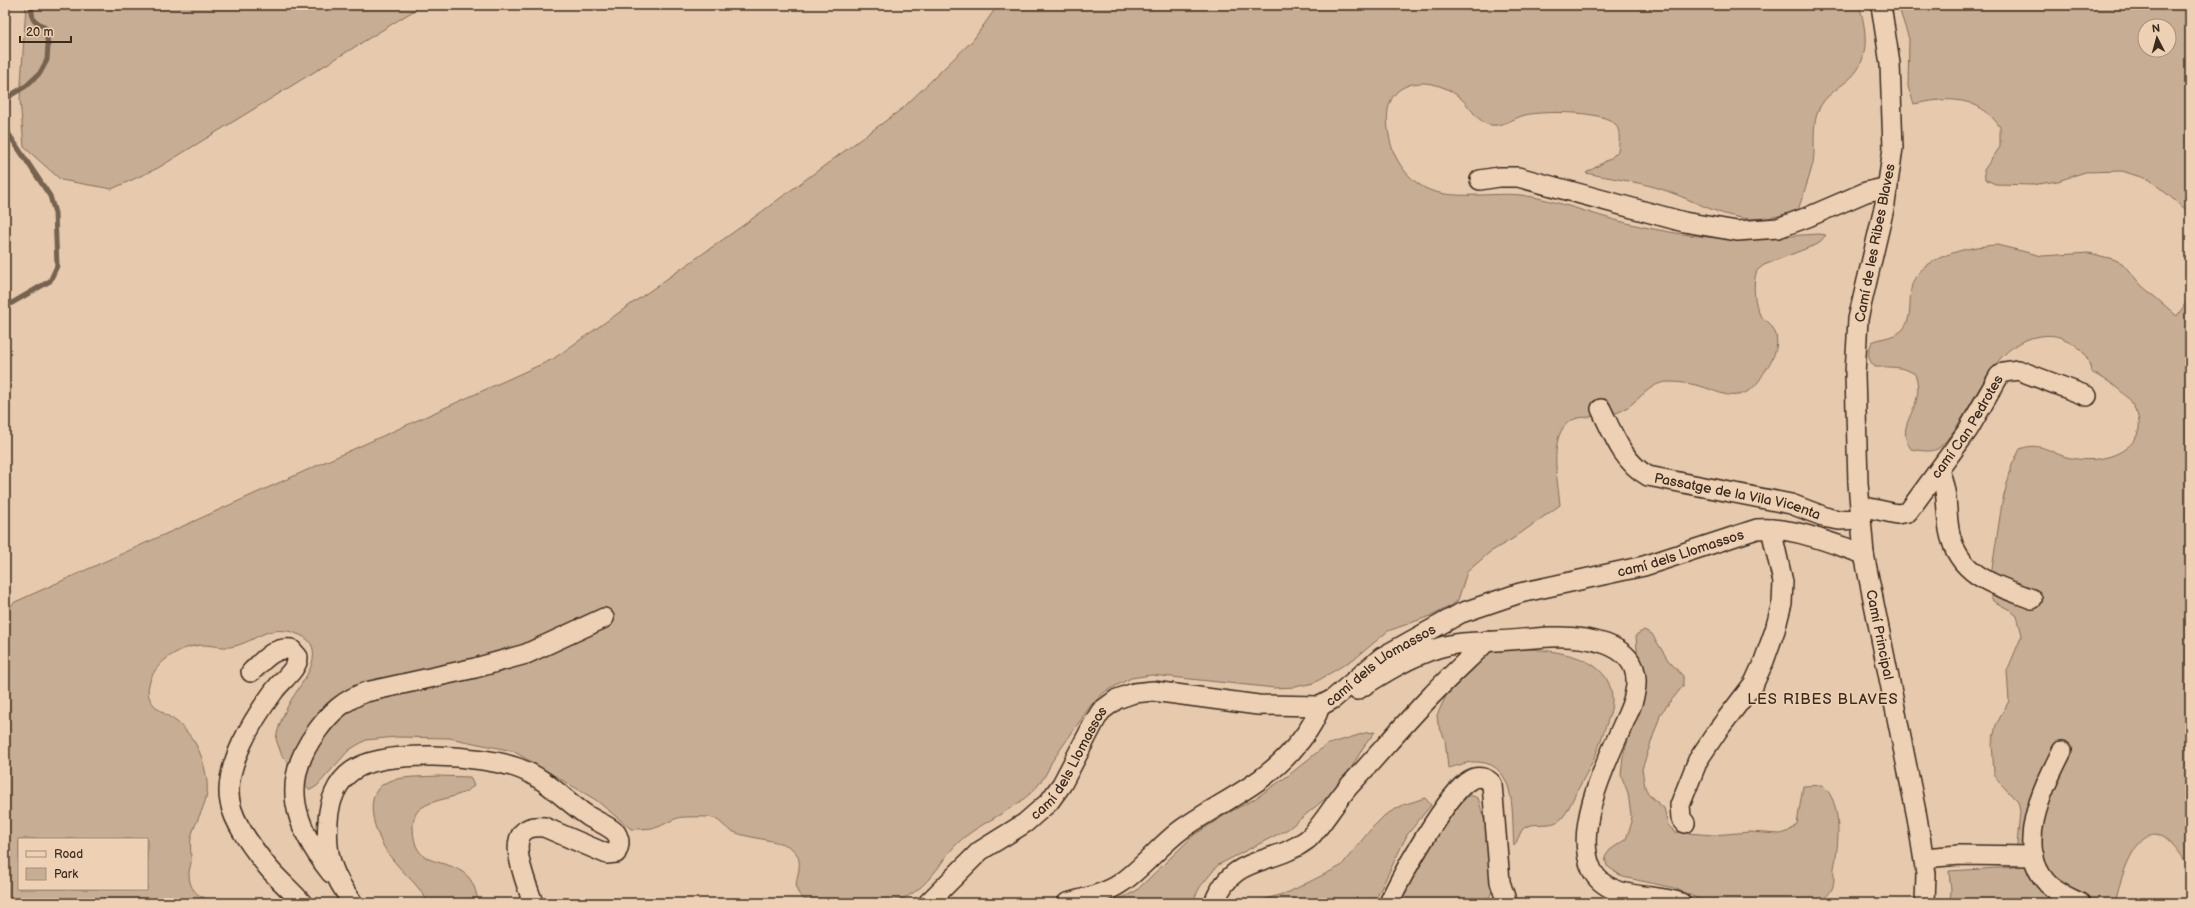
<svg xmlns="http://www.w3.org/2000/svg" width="2195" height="908" font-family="'Balsamiq Sans',sans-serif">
  <rect width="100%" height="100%" fill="#e7caae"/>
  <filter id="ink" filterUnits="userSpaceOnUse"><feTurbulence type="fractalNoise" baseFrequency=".025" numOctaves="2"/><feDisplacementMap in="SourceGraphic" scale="8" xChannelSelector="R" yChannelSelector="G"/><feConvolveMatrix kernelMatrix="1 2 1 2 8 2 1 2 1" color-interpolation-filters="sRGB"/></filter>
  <g filter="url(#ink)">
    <path fill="#c7ad94" stroke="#816c59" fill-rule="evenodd" d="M26,5H423L158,168L112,189L61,180L24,147L20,99Z
      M998,5H1859C1867,30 1871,63 1847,81C1837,89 1824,97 1819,109C1811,125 1816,146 1813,163C1809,179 1803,195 1798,210C1737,233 1713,206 1658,188C1634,181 1609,178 1586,173L1611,158L1618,151C1619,143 1621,132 1616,125C1606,110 1541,111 1525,115C1513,118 1500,129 1487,124C1475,119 1469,104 1459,97C1443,83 1415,77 1398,91C1386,101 1386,120 1389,135C1392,156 1405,177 1425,188C1450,201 1492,192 1521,195C1558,200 1592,215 1627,223C1663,232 1706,239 1744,239C1768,239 1793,235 1818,234L1826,235L1818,244L1764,265C1762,267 1758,269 1757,271C1752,281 1754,307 1761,316C1763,319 1768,321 1770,324C1783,340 1775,356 1765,371C1761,378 1757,385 1750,390C1731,403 1715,389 1696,385C1687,383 1677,382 1668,382C1650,382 1638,402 1623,410C1611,417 1592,416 1578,418C1545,425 1558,481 1560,505L1514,538L1490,552L1475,565L1467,572L1458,600L1451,606L1433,615L1388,631L1357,657L1314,683L1295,687L1275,688L1171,677L1151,675L1131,678L1106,691L1091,705L1051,763C1037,802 996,813 966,836C953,846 947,855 938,868C909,906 892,903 848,903C835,903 816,906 804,899C784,886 812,864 791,848C779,839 745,839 730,830C724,827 720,820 713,818C705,816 694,817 686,817C674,817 668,823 658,827C649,829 639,829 631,829L596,800L513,751L449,738L396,737L366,740L349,750L317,786L310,790L282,756L276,739C278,726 284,713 290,702C298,687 325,658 308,640C304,636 297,634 292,632C265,626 258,640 235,646C224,649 213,645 202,645C181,646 156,661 150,681C142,704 162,711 177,722C182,726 187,732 191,737C201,750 205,767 207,782C209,801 199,814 193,831C189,841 191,851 191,861C191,865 189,869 189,873C189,897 207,900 226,903H5V610L15,602L553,359L745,224L903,108L973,40ZM19,839H147V889H19Z
      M1898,5H2190V213L2150,180L2122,171L2085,172L2058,181L2032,185L1995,184L1985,179L1984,170L2000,147V127C1978,95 1948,97 1914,104L1908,87L1909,39ZM2145,26H2169V50H2145Z
      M1997,245L2042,256L2089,253L2113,259L2122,263L2142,286L2177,316L2190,297V868C2183,858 2175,844 2164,838C2135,821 2119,885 2115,903H1950L1951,890L1949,871L2015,867L2020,811L2018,802L1998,781L1994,773L1992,743L1996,725L2009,701L2007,671L2022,635L2017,616L2010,610L1993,601L1990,593L1992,569L2002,503L2012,465L2020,449C2038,442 2047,450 2063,456C2083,462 2108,461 2125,449C2151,431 2137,404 2117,388C2110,381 2100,377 2091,372C2089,355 2079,345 2064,339C2056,335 2049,335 2041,336C1988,342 1974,415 1940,447C1933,454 1919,450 1911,449C1892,423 1928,408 1915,374C1902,366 1890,367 1875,367C1867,359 1867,353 1872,342C1883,337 1896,338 1904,328C1912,317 1909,302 1911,289C1916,257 1970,246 1997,245Z
      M1644,630L1652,634L1668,660L1683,676V686L1661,713L1642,769L1645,787L1649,795L1664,808L1668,825L1675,832L1713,835L1750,832L1780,834L1789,831L1797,824L1803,786L1822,785C1843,802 1839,844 1834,868C1833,874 1835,881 1833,886C1831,894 1824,898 1819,903H1708L1674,888L1623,877L1607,866L1605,857L1610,850L1626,839L1632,822L1628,793L1621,775L1623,757L1631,729L1638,663L1636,635Z
      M1514,648C1549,650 1612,653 1612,700C1612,714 1605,726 1601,740C1595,760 1584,777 1575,795C1571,802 1568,812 1562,818C1551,830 1532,819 1522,830C1519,835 1517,842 1514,846C1511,819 1519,764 1478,762C1468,761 1458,766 1448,768L1445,739L1438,724L1437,715L1446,696L1451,688L1489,651Z
      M1375,732L1364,746L1345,779L1331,794L1288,829L1218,865L1200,887L1192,903H1105L1118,900L1136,891L1194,835L1228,813L1253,800L1289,775L1326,745L1365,733Z
      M438,776L470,777L474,786C457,800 437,797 421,808C415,812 413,820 413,827C414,869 440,856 464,873C474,880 476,893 479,903H428C421,887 404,874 393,860C378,843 358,795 387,782C401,776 423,777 438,776Z
      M1470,795L1478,798L1486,825L1493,890L1486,903H1399C1412,872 1443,815 1470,795Z
      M1425,798L1431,805L1407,835L1374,903H1253L1289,892L1341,866L1371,829L1385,815L1403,805Z"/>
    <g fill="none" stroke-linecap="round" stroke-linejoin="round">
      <path stroke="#766250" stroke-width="5" d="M5,307L50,281L57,266L55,213L50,196L8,133L6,115L7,101L11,95L26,86L40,73L47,60L48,45L45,28L33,19L31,5"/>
      <defs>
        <g id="street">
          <path id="s1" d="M1881,5L1890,64L1893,148L1885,204L1858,319L1855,374L1858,483L1864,554L1917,817L1926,874L1925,903"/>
          <path d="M1480,180L1499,177H1518L1684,222L1737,231L1778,228L1808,217L1866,192L1888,187"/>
          <path id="s2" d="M1601,409C1613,434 1623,462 1648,476L1791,504L1828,518L1839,520L1860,519"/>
          <path d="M1939,471C1947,488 1946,504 1948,522C1953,574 1990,583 2032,599"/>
          <path id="s3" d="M1860,506L1897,514L1908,512L1968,430L1999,376L2004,372L2018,370L2087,396"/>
          <path d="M251,672C263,661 273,647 291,649L298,657C298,669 281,681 274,691C254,718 223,767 230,802C234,824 253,848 266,865C277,879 291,890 302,903"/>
          <path d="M1357,690C1382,674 1409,657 1438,648C1457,642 1476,642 1496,641C1514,640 1532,638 1551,637C1581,636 1639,641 1636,684C1635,702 1625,719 1618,736C1602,771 1574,833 1592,870C1607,901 1654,893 1681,903"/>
          <path d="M2062,751C2043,789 2013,847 2048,884C2057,893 2070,898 2080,903"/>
          <path d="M1685,823L1681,818L1680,805L1698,760L1718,730L1754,683L1764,661L1775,630L1782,603L1783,582L1771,529"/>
          <path d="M1924,858L1959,855L2034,856"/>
          <path d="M331,873C294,826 279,782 317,731C330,713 344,700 366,692L475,668L526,654L604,618"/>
          <path d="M353,903C333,876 325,856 328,821C329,803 336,782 352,771C384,748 482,755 518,768C546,778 564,800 588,816C597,822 608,825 616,833C620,840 620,845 616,853L607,854L544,827C498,822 526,881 533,903"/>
          <path id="s4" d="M928,903L980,851L1025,823L1049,802L1062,784L1096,719L1101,711L1117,699L1134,693L1153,691L1258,705L1320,706L1333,699L1382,657L1461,613L1520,593L1644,566L1757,529C1792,526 1830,543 1864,554"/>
          <path d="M1067,903C1085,898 1105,894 1121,883C1143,868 1160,845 1182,829C1226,798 1266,785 1301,740C1309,730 1316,719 1320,706"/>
          <path d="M1214,903C1234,852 1272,867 1308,839C1321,827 1337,799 1351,784C1378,755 1403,725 1431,696C1449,677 1469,659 1487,641"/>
          <path d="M1389,903C1400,878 1448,792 1470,780C1478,775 1487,778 1492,784L1500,882L1507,903"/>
        </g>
      </defs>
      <use href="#street" stroke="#3b2a1e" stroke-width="22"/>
      <use href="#street" stroke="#eed1b4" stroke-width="19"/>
    </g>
  </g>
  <g text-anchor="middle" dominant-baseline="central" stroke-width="3" stroke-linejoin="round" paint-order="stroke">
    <g font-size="14" fill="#3b2a1e" stroke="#eed1b4">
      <text transform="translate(1875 243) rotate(-79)">Camí de les Ribes Blaves</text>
      <text stroke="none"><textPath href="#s3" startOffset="153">camí Can Pedrotes</textPath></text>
      <text stroke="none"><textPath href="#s2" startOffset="175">Passatge de la Vila Vicenta</textPath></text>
      <text stroke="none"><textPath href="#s4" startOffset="886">camí dels Llomassos</textPath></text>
      <text stroke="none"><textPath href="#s1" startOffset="636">Camí Principal</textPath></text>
      <text stroke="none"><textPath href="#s4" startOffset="562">camí dels Llomassos</textPath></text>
      <text stroke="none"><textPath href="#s4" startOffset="202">camí dels Llomassos</textPath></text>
    </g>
    <g font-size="15" letter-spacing="1" fill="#3b2a1e" stroke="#eed1b4">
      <text x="1823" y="699">LES RIBES BLAVES</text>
    </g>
  </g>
  <rect width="2195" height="908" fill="none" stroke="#eed1b4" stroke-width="20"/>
  <rect x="10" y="10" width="2175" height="888" fill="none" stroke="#3b2a1e" stroke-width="1.5" filter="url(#ink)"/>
  <rect x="18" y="838" width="130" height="52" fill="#eed1b4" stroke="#a68e78"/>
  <rect x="26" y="851" width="20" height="6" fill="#eed1b4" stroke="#a68e78"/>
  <text x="54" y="858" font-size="12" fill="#3b2a1e">Road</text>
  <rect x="26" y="868" width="20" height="12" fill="#c7ad94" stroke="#a68e78"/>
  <text x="54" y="878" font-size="12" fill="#3b2a1e">Park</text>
  <g transform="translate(2157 38) rotate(354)"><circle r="19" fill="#eed1b4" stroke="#a68e78"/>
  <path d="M0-3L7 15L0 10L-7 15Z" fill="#3b2a1e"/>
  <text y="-6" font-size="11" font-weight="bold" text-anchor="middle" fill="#3b2a1e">N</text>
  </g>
  <path d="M20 36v6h51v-6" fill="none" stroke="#3b2a1e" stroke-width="2"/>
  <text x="26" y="36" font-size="12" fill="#3b2a1e" stroke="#eed1b4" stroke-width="3" paint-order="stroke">20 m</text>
</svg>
